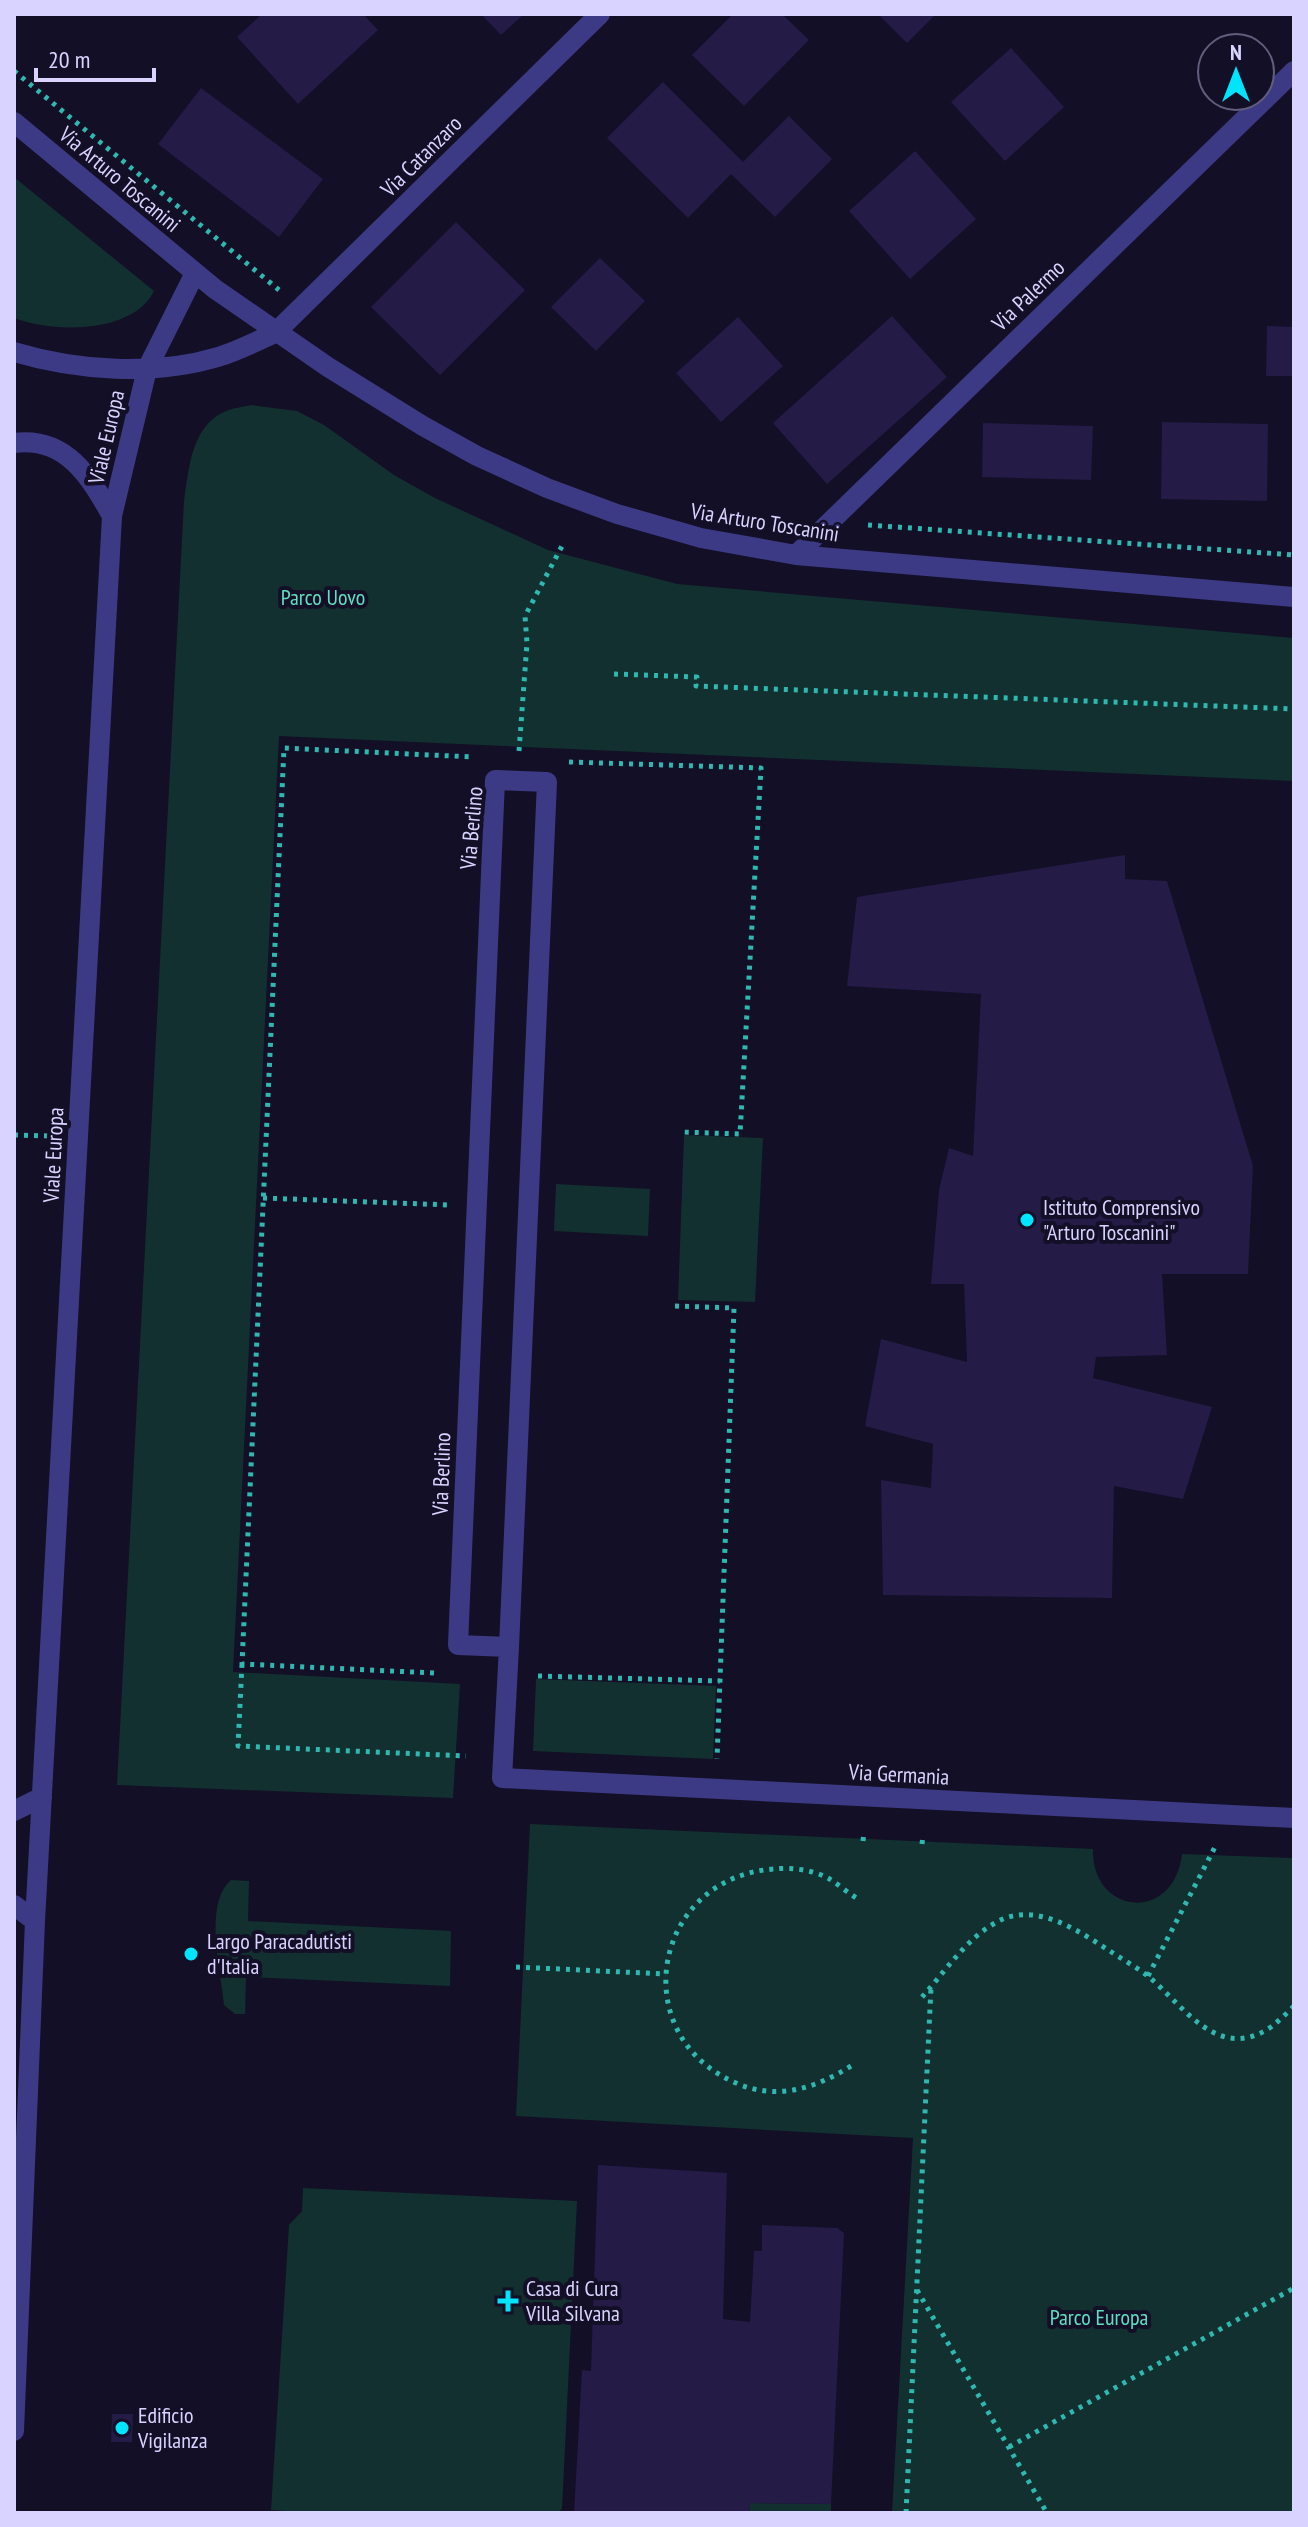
<svg xmlns="http://www.w3.org/2000/svg" width="1308" height="2527" font-family="'PT Sans Narrow',sans-serif">
  <rect width="100%" height="100%" fill="#130f26"/>
  <path fill="#12302f" d="M14,177L154,291C133,334 53,333 14,318Z
    M251,405L297,411L324,425L394,475L435,498L548,550L677,584L1294,638V781L279,736L233,1672L460,1684L453,1798L117,1785L184,501C189,468 191,426 226,411C233,408 243,407 251,405Z
    M684,1135L763,1138L755,1302L678,1300Z
    M556,1184L650,1189L648,1236L554,1231Z
    M536,1679L716,1686L713,1759L533,1751Z
    M530,1824L1093,1849C1091,1915 1174,1924 1182,1854L1294,1858V2513H892L913,2138L516,2116Z
    M231,1880L249,1881L248,1921L451,1931L450,1986L246,1977L245,2014H235L224,2005C221,1971 203,1904 231,1880Z
    M303,2188L577,2201L562,2509L556,2513H318L271,2510L289,2225L302,2211Z
    M750,2503L831,2504V2513H749Z"/>
  <path fill="#241b47" d="M262,14H363L378,30L298,104L237,37Z
    M481,14H524L501,35Z
    M733,14H782L809,40L744,106L692,55Z
    M878,14H936L907,43Z
    M1011,48L1064,107L1005,161L951,102Z
    M663,82L743,162L789,116L832,159L775,217L731,174L688,218L607,138Z
    M201,88L323,179L279,237L158,144Z
    M915,151L976,219L910,279L849,211Z
    M456,222L525,290L440,375L371,307Z
    M600,258L645,301L596,351L551,307Z
    M892,316L947,377L827,484L773,423Z
    M738,317L783,366L721,422L676,373Z
    M1267,326L1294,327V376H1266Z
    M1162,422L1268,424L1267,501L1161,499Z
    M983,423L1093,426L1091,480L982,477Z
    M1125,855V879L1167,881L1253,1166L1248,1274H1162L1167,1355L1096,1357L1093,1378L1212,1407L1183,1499L1114,1486L1112,1598L883,1595L881,1480L931,1488L933,1444L865,1426L881,1339L967,1362L964,1284H931L939,1190L949,1148L973,1156L981,994L847,986L857,897Z
    M598,2165L727,2173L723,2319L750,2322L754,2251H762V2225L837,2228L844,2233L831,2504L750,2503L749,2513H574L582,2370L591,2371Z
    M112,2414H133L132,2442H111Z"/>
  <g fill="none" stroke-linecap="round" stroke-linejoin="round">
    <path stroke="#2fb8b0" stroke-width="5" stroke-dasharray="4 6" stroke-linecap="butt" d="M14,71L279,290
      M868,525L1294,555
      M614,674L697,677L696,686L1294,709
      M519,751L527,643L525,616L562,546
      M569,762L761,768L740,1134L681,1132
      M14,1135L49,1136
      M263,1198L450,1205
      M675,1306L734,1308L717,1759
      M242,1664L238,1746L466,1756
      M434,1673L242,1664L284,748L473,757
      M538,1676L720,1681
      M863,1841L864,1832
      M922,1844L923,1835
      M516,1967L666,1974
      M1148,1976L1215,1847
      M922,1997C944,1973 966,1939 995,1923C1035,1899 1080,1932 1113,1953C1125,1961 1138,1968 1149,1977C1184,2006 1218,2063 1271,2027C1279,2021 1287,2013 1294,2006
      M851,2066C816,2088 777,2101 736,2083C624,2035 653,1877 774,1869C791,1867 813,1870 828,1878C838,1884 848,1893 858,1899
      M917,2290L1047,2513
      M1009,2447L1294,2288
      M906,2513L931,1987"/>
    <path stroke="#3d3a85" stroke-width="20" d="M14,122L215,289L328,367L423,426L477,456L547,488L617,514L701,538L796,555L1294,597
      M14,352C78,371 154,376 218,357C238,351 257,341 275,333L600,14
      M14,443C66,436 90,477 112,516
      M796,555L1294,71
      M495,780L547,782L509,1647L458,1645Z
      M509,1647L502,1778L1294,1818
      M14,1811L42,1797
      M14,1905L35,1921
      M14,2431L35,1921L112,516L147,369L195,273"/>
  </g>
  <g fill="#00e5ff" stroke="#130f26" stroke-width="3">
    <circle cx="1027" cy="1220" r="8"/>
    <circle cx="191" cy="1954" r="8"/>
    <path d="M504 2289h8v8h8v8h-8v8h-8v-8h-8v-8h8z"/>
    <circle cx="122" cy="2428" r="8"/>
  </g>
  <g text-anchor="middle" dominant-baseline="central" stroke-width="8" stroke-linejoin="round" paint-order="stroke">
    <g font-size="22" fill="#d9d4ff" stroke="#130f26">
      <text transform="translate(421 156) rotate(-45)">Via Catanzaro</text>
      <text transform="translate(120 179) rotate(40)">Via Arturo Toscanini</text>
      <text transform="translate(1028 295) rotate(-44)">Via Palermo</text>
      <text transform="translate(106 437) rotate(-77)">Viale Europa</text>
      <text transform="translate(765 522) rotate(9)">Via Arturo Toscanini</text>
      <text transform="translate(471 828) rotate(-85)">Via Berlino</text>
      <text transform="translate(53 1155) rotate(-87)">Viale Europa</text>
      <text transform="translate(441 1474) rotate(-88)">Via Berlino</text>
      <text transform="translate(899 1774) rotate(3)">Via Germania</text>
    </g>
    <g font-size="22" fill="#5fe0c0" stroke="#130f26">
      <text x="323" y="597">Parco Uovo</text>
      <text x="1099" y="2317">Parco Europa</text>
    </g>
    <g font-size="22" fill="#d9d4ff" stroke="#130f26" text-anchor="start">
      <text x="1043" y="1207">Istituto Comprensivo<tspan x="1043" dy="25">"Arturo Toscanini"</tspan></text>
      <text x="207" y="1941">Largo Paracadutisti<tspan x="207" dy="25">d'Italia</tspan></text>
      <text x="526" y="2288">Casa di Cura<tspan x="526" dy="25">Villa Silvana</tspan></text>
      <text x="138" y="2415">Edificio<tspan x="138" dy="25">Vigilanza</tspan></text>
    </g>
  </g>
  <rect width="1308" height="2527" fill="none" stroke="#d9d4ff" stroke-width="32"/>
  <g transform="translate(1236 72)"><circle r="38" fill="#130f26" stroke="#625e7d" stroke-width="2"/>
  <path d="M0-6L14 30L0 20L-14 30Z" fill="#00e5ff"/>
  <text y="-12" font-size="22" font-weight="bold" text-anchor="middle" fill="#d9d4ff">N</text>
  </g>
  <path d="M36 68v12h118v-12" fill="none" stroke="#d9d4ff" stroke-width="4"/>
  <text x="48" y="68" font-size="24" fill="#d9d4ff" stroke="#130f26" stroke-width="6" paint-order="stroke">20 m</text>
</svg>
